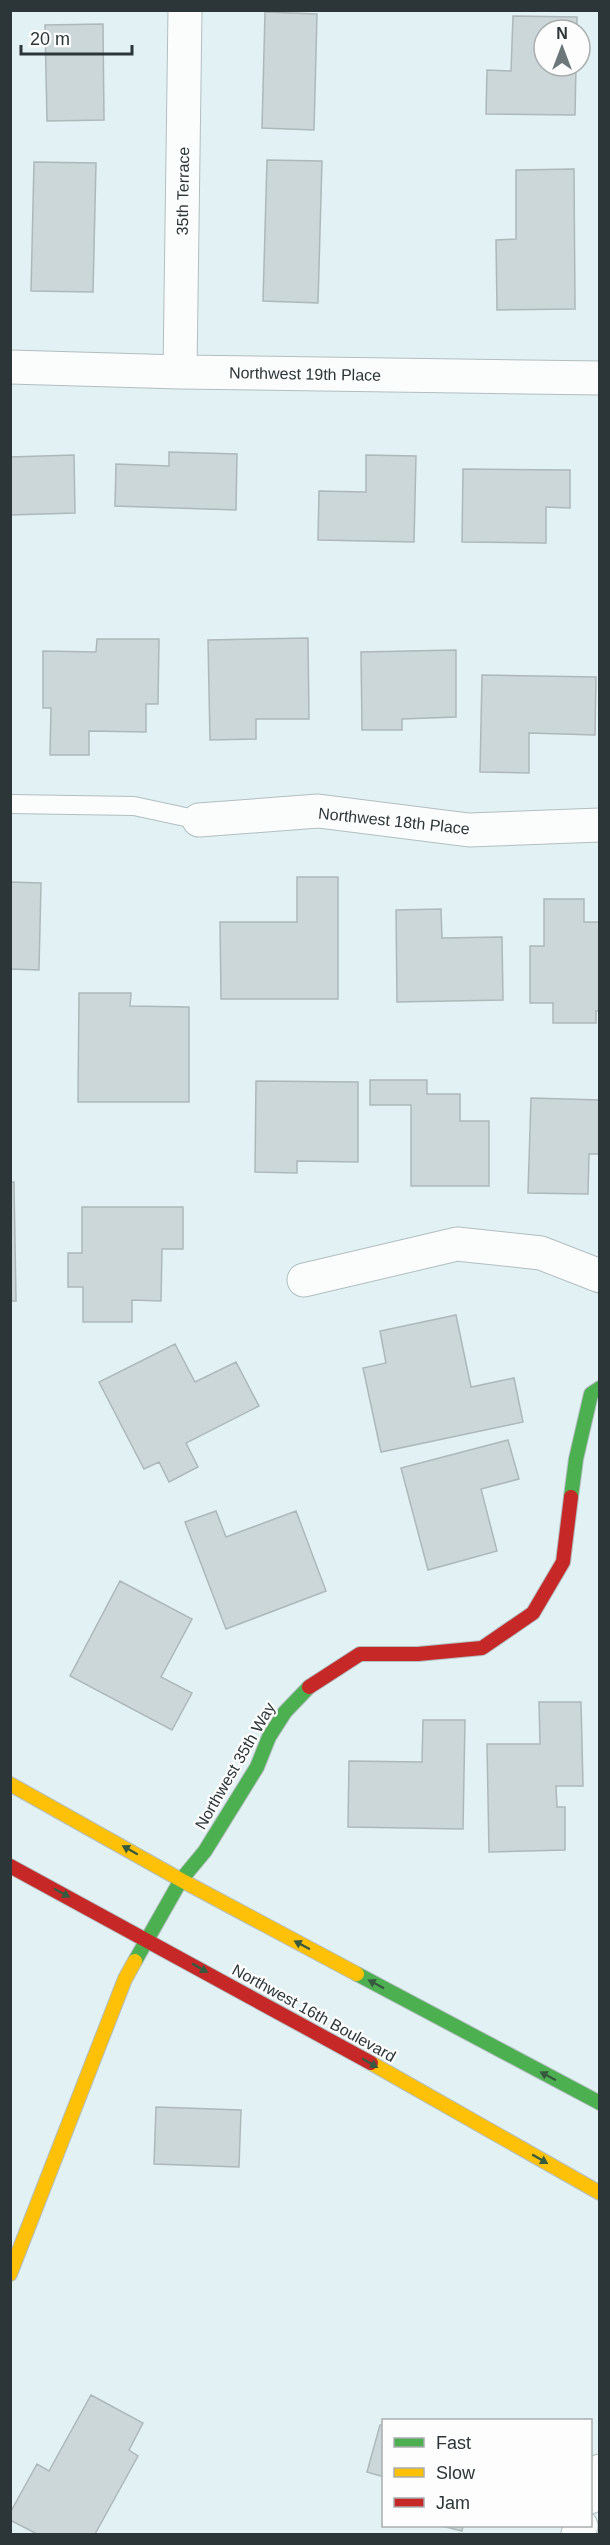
<svg xmlns="http://www.w3.org/2000/svg" width="610" height="2545" font-family="Arial,sans-serif">
  <rect width="100%" height="100%" fill="#e2f1f3"/>
  <path fill="#cbd7d9" stroke="#adb8ba" stroke-width="1.5" d="M265,12L317,14L314,130L262,128Z
    M513,16L577,17V30H544V66H576L575,115L486,114L487,70L511,71Z
    M103,24L104,120L47,121L45,25Z
    M267,160L322,161L318,303L263,301Z
    M34,162L96,163L93,292L31,291Z
    M574,169L575,309L497,310L496,240L516,239V170Z
    M169,452L237,454L236,510L115,506L116,464L169,466Z
    M74,455L75,513L10,515V457Z
    M366,455L416,456L414,542L318,540L319,491L366,492Z
    M463,469L570,470V508L546,507V543L462,542Z
    M308,638L309,719H256V739L210,740L208,640Z
    M97,639H159L158,704H146V732L89,731V755H50L51,708H43V651L96,652Z
    M456,650V717L402,719V730H362L361,652Z
    M482,675L596,677L595,735L529,733V773L480,772Z
    M297,877H338V999H221L220,922H297Z
    M10,882L41,883L39,970L10,969Z
    M544,899H584V922H600V1011H596V1023H553V1003H530V946H544Z
    M441,909L442,938L502,937L503,1000L397,1002L396,910Z
    M79,993H131L130,1006L189,1007V1102H78Z
    M370,1080H427V1094H460V1121H489V1186H411V1105H370Z
    M256,1081L358,1082V1162L297,1161V1173L255,1172Z
    M531,1098L600,1100V1154H589L588,1194L528,1193Z
    M10,1182H14L16,1301H10Z
    M82,1207H183V1249H162L161,1301L132,1300V1322H83V1287H68V1253H82Z
    M456,1315L471,1387L514,1378L523,1422L381,1452L363,1368L386,1363L380,1331Z
    M175,1344L195,1382L236,1362L259,1406L186,1443L198,1467L169,1482L159,1462L144,1469L99,1382Z
    M508,1440L519,1479L481,1489L497,1551L428,1570L401,1468Z
    M216,1511L226,1537L296,1511L326,1591L226,1629L185,1522Z
    M120,1581L192,1619L161,1677L192,1693L172,1730L70,1676Z
    M539,1702H581L583,1786H556L557,1807H565V1850L489,1852L487,1744H540Z
    M423,1720H465L463,1829L348,1827L349,1761L422,1762Z
    M156,2107L241,2110L239,2167L154,2164Z
    M91,2395L143,2423L129,2450L138,2456L95,2534H37L10,2520V2513L37,2464L49,2471Z
    M380,2425H384V2477L367,2472Z
    M442,2526H463L462,2531Z"/>
  <g fill="none" stroke-linecap="round" stroke-linejoin="round">
    <defs>
      <path id="lane" d="M10,804L134,806L199,820"/>
      <path id="street" d="M10,367L180,372L600,378
        M180,372L185,10
        M199,820L318,811L469,830L600,825
        M304,1280L457,1244L541,1253L600,1276
        M590,2497L600,2471
        M578,2534L581,2526"/>
      <path id="fast" d="M571,1497L576,1459L591,1394L600,1388
        M135,1961L181,1880L205,1851L257,1767L269,1737L285,1712L309,1687
        M357,1974L600,2103"/>
      <path id="slow" d="M10,1784L181,1880L357,1974
        M371,2063L600,2193
        M10,2274L125,1979L135,1961"/>
      <path id="jam" d="M309,1687L360,1654H418L482,1648L533,1613L563,1562L571,1497
        M10,1866L371,2063"/>
    </defs>
    <use href="#lane" stroke="#b2bec0" stroke-width="20"/>
    <use href="#street" stroke="#b2bec0" stroke-width="35"/>
    <use href="#fast" stroke="#b2bec0" stroke-width="16"/>
    <use href="#slow" stroke="#b2bec0" stroke-width="16"/>
    <use href="#jam" stroke="#b2bec0" stroke-width="16"/>
    <use href="#lane" stroke="#fbfdfd" stroke-width="18"/>
    <use href="#street" stroke="#fbfdfd" stroke-width="33"/>
    <use href="#fast" stroke="#4caf50" stroke-width="14"/>
    <use href="#slow" stroke="#ffc107" stroke-width="14"/>
    <use href="#jam" stroke="#c62828" stroke-width="14"/>
  </g>
  <defs><path id="oneway-solid" d="M-6-.8H1V-3.2L6.5 0L1 3.2V.8H-6Z" transform="scale(1.5)"/></defs>
  <g fill="#365a3f">
    <use href="#oneway-solid" transform="translate(130 1850) rotate(-150)"/>
    <use href="#oneway-solid" transform="translate(62 1893) rotate(28)"/>
    <use href="#oneway-solid" transform="translate(302 1945) rotate(-152)"/>
    <use href="#oneway-solid" transform="translate(200 1968) rotate(29)"/>
    <use href="#oneway-solid" transform="translate(376 1984) rotate(-152)"/>
    <use href="#oneway-solid" transform="translate(370 2063) rotate(30)"/>
    <use href="#oneway-solid" transform="translate(548 2076) rotate(-152)"/>
    <use href="#oneway-solid" transform="translate(540 2159) rotate(30)"/>
  </g>
  <g text-anchor="middle" dominant-baseline="central" stroke-width="4.5" stroke-linejoin="round" paint-order="stroke">
    <g font-size="16" fill="#2c3638" stroke="#fdfdfd">
      <text transform="translate(183 191) rotate(-89)">35th Terrace</text>
      <text transform="translate(305 374) rotate(1)">Northwest 19th Place</text>
      <text transform="translate(394 821) rotate(6)">Northwest 18th Place</text>
      <text transform="translate(235 1766) rotate(-60)">Northwest 35th Way</text>
      <text transform="translate(314 2013) rotate(29)">Northwest 16th Boulevard</text>
    </g>
  </g>
  <rect width="610" height="2545" fill="none" stroke="#2c3638" stroke-width="24"/>
  <rect x="382" y="2419" width="210" height="108" fill="#fdfdfd" stroke="#a9adae" stroke-width="1.5"/>
  <rect x="394" y="2438" width="30" height="9" fill="#4caf50" stroke="#a9adae" stroke-width="1.5"/>
  <text x="436" y="2449" font-size="18" fill="#2c3638">Fast</text>
  <rect x="394" y="2468" width="30" height="9" fill="#ffc107" stroke="#a9adae" stroke-width="1.5"/>
  <text x="436" y="2479" font-size="18" fill="#2c3638">Slow</text>
  <rect x="394" y="2498" width="30" height="9" fill="#c62828" stroke="#a9adae" stroke-width="1.5"/>
  <text x="436" y="2509" font-size="18" fill="#2c3638">Jam</text>
  <g transform="translate(562 48)"><circle r="28" fill="#fdfdfd" stroke="#a9adae" stroke-width="1.5"/>
  <path d="M0-4.5L10 22L0 15L-10 22Z" fill="#6c7779"/>
  <text y="-9" font-size="16" font-weight="bold" text-anchor="middle" fill="#2c3638">N</text>
  </g>
  <path d="M21 45v9h111v-9" fill="none" stroke="#2c3638" stroke-width="3"/>
  <text x="30" y="45" font-size="18" fill="#2c3638" stroke="#fdfdfd" stroke-width="4.5" paint-order="stroke">20 m</text>
</svg>
